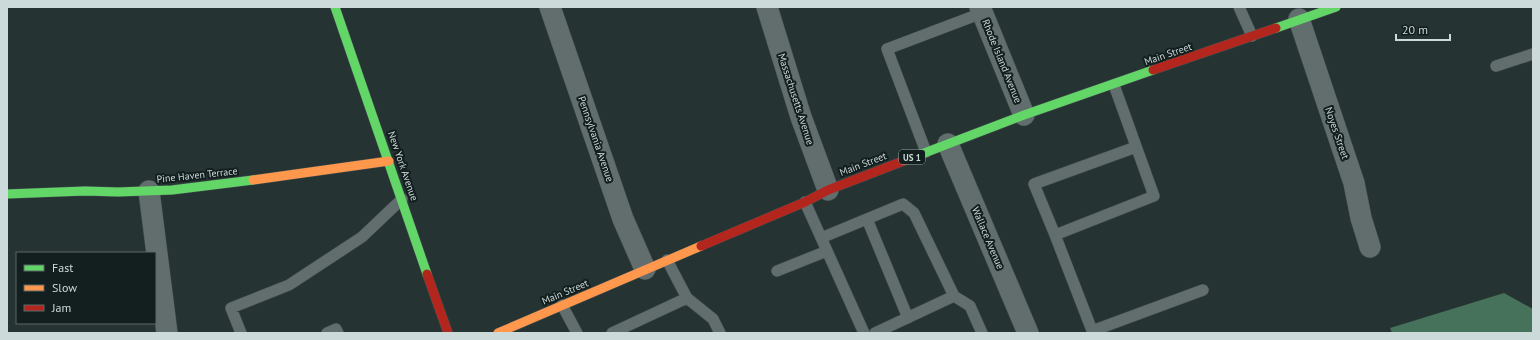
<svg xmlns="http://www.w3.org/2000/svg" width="1540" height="340" font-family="'PT Sans',sans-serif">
  <rect width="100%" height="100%" fill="#263333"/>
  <path fill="#46715a" d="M1504,293L1533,309V333H1392L1390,328Z"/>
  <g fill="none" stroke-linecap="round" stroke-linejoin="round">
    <defs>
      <path id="lane" d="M1239,7L1252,36
        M1496,66L1533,54
        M926,152L887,49L982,13
        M805,202L864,333
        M867,219L908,318
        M1055,235L1034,184L1136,147
        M821,238L903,204L914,213L954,296
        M667,260L687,298L713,319L720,333
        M777,271L827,251
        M562,305L577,333
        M1092,331L1203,290
        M241,333L231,308L289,285L362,237L402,199
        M327,333L336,329L338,333
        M612,333L687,298
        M875,333L954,296L970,306L982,333
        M1093,333L1055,235L1154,196L1114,85"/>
      <path id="street" d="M550,7L623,219L645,269
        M767,7L801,117L828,190
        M980,7L1024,115
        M1299,19L1354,183L1361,218L1370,247
        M948,144L1028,333
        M149,191L167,333"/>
      <path id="fast" d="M335,7L427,274
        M1276,28L1336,7
        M919,155L1024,115L1153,70
        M7,194L85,191L118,192L172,190L253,180"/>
      <path id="slow" d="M253,180L389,161
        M498,333L701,246"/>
      <path id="jam" d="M1153,70L1276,28
        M701,246L805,202L828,190L919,155
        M427,274L448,333"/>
    </defs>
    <use href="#lane" stroke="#445050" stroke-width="12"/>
    <use href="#street" stroke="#445050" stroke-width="22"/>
    <use href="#fast" stroke="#445050" stroke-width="10"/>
    <use href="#slow" stroke="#445050" stroke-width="10"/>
    <use href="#jam" stroke="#445050" stroke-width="10"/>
    <use href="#lane" stroke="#626d6d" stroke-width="11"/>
    <use href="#street" stroke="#626d6d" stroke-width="21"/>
    <use href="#fast" stroke="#63d668" stroke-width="9"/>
    <use href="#slow" stroke="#ff974d" stroke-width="9"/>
    <use href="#jam" stroke="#b3261e" stroke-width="9"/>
  </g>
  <g text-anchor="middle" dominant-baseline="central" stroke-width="4" stroke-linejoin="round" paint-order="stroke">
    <rect fill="#131e1e" stroke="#94a2a2" stroke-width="1" x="899" y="150" width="26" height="14" rx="3"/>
    <g font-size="9" font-weight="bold" fill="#ccdada">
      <text x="912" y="157">US 1</text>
    </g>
    <g font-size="10" fill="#ccdada" stroke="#131e1e">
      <text transform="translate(1168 54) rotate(-19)">Main Street</text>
      <text transform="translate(1002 61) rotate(68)">Rhode Island Avenue</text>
      <text transform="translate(796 99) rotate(72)">Massachusetts Avenue</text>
      <text transform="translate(1337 133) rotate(71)">Noyes Street</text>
      <text transform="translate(596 139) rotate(71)">Pennsylvania Avenue</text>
      <text transform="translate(863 164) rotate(-21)">Main Street</text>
      <text transform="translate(403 166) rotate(71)">New York Avenue</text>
      <text transform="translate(197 175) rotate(-6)">Pine Haven Terrace</text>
      <text transform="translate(988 238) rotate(67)">Wallace Avenue</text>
      <text transform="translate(565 292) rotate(-23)">Main Street</text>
    </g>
  </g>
  <rect width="1540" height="340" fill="none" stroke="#ccdada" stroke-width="16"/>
  <rect x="16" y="252" width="140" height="72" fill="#131e1e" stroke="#5d6969"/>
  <rect x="24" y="265" width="20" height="6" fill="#63d668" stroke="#5d6969"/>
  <text x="52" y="272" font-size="12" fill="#ccdada">Fast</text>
  <rect x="24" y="285" width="20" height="6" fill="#ff974d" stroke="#5d6969"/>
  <text x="52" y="292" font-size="12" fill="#ccdada">Slow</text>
  <rect x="24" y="305" width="20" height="6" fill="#b3261e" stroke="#5d6969"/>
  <text x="52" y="312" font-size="12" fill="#ccdada">Jam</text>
  <path d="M1396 34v6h54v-6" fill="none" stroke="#ccdada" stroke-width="2"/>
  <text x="1402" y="34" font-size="12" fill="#ccdada" stroke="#131e1e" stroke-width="3" paint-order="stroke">20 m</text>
</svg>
